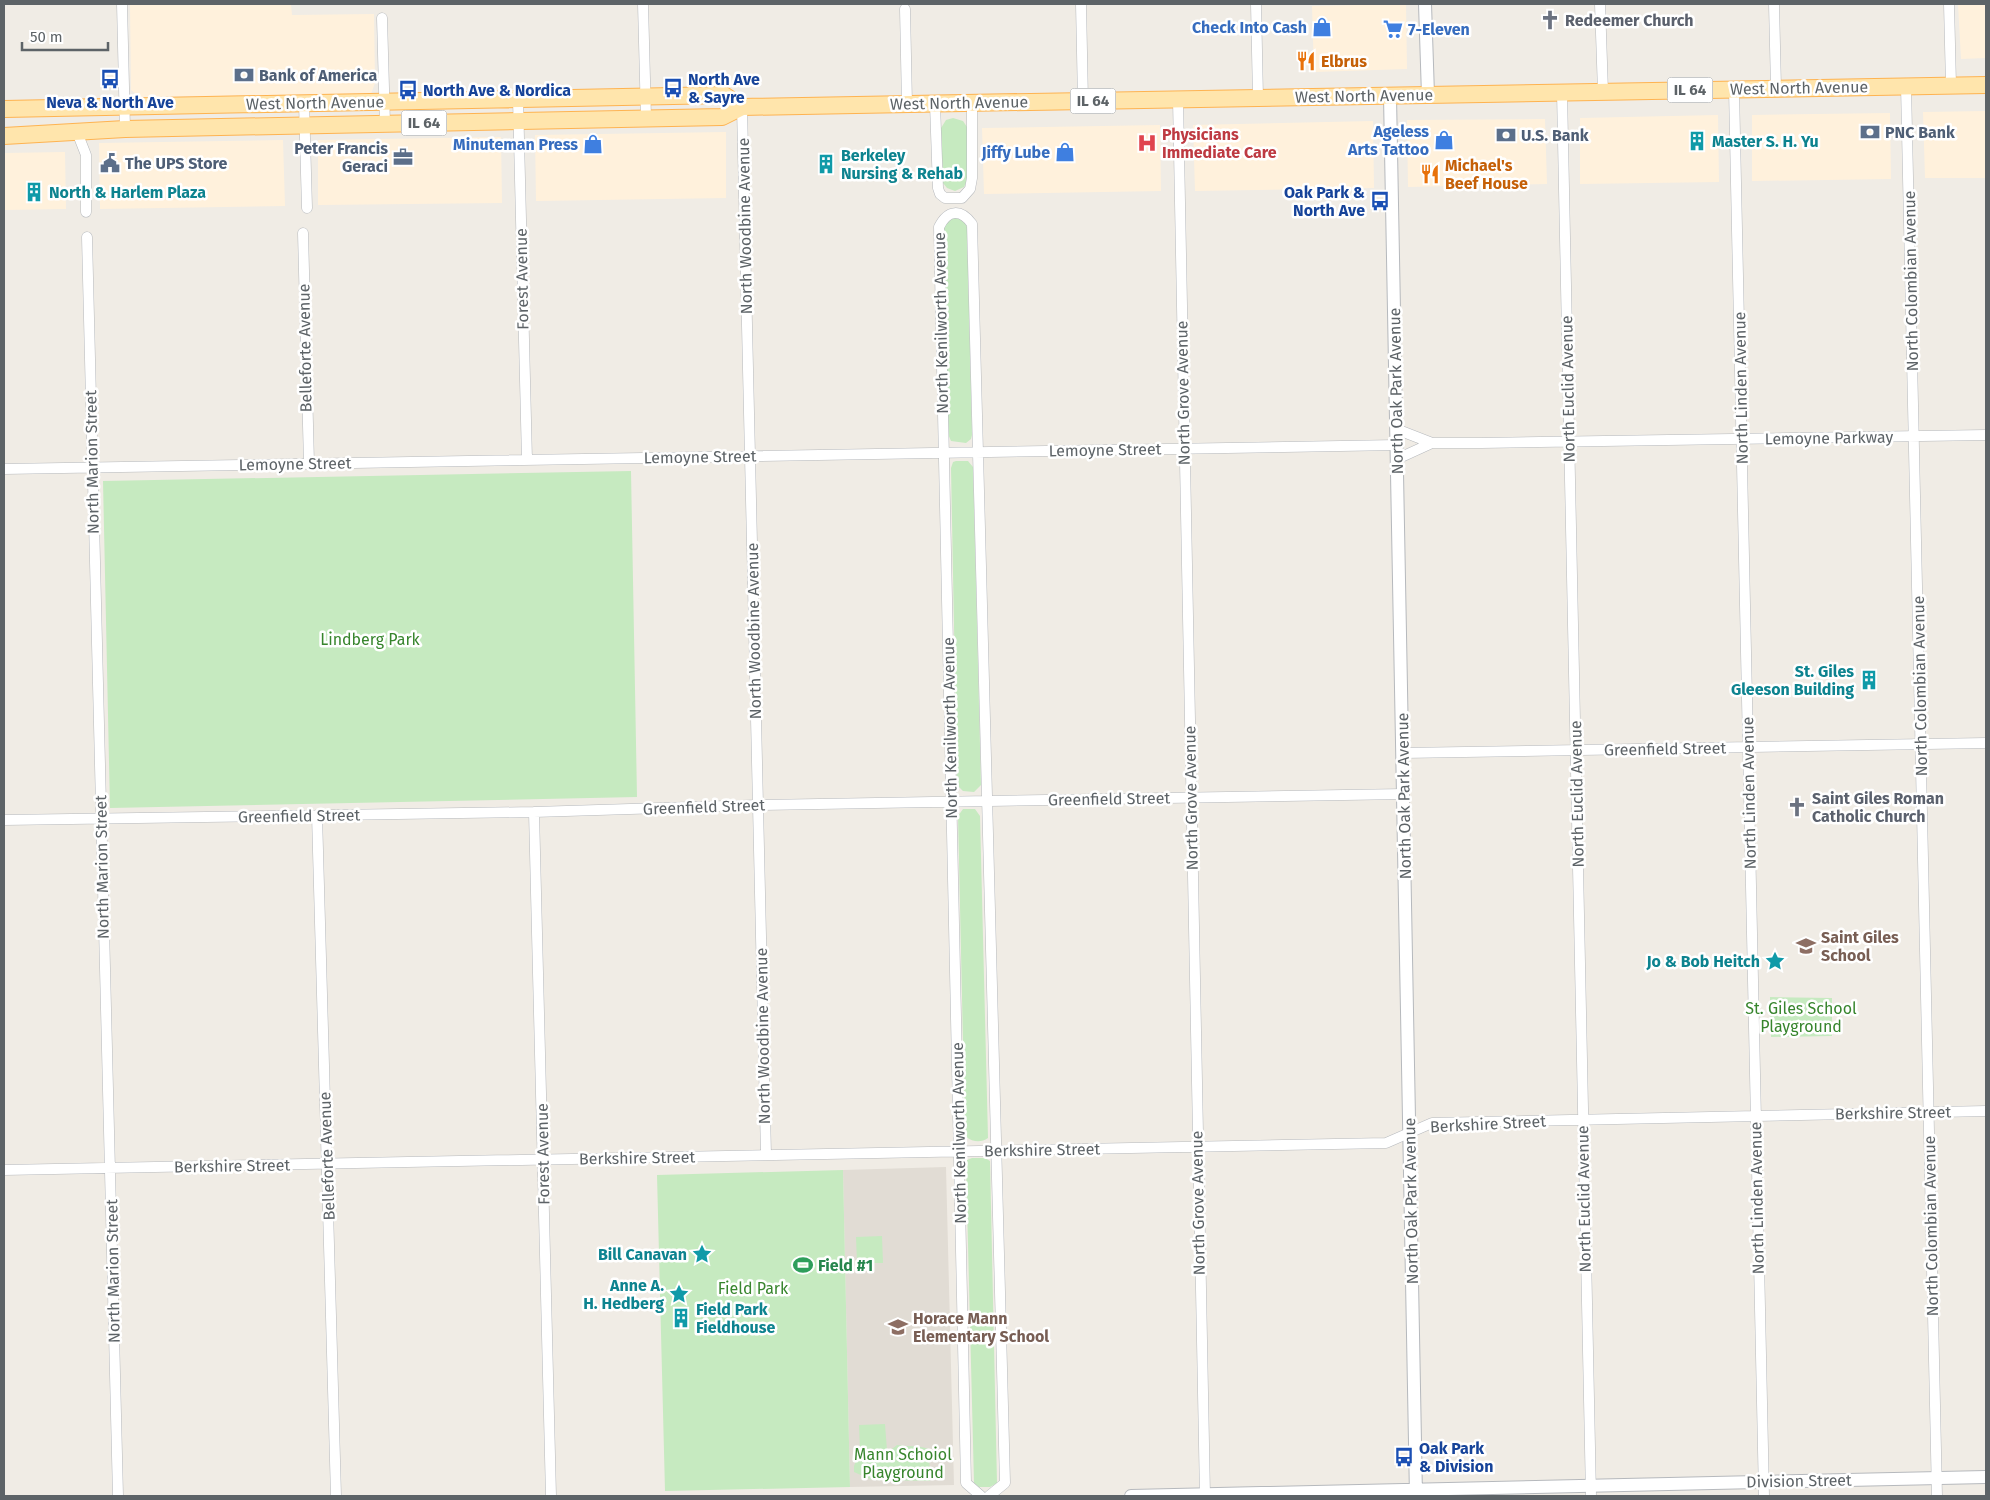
<svg xmlns="http://www.w3.org/2000/svg" width="1990" height="1500" font-family="'Fira Sans',sans-serif">
  <rect width="100%" height="100%" fill="#f0ece5"/>
  <path fill="#fff1dc" d="M130,4H291L292,15L374,14L375,83L371,94L140,97L131,90Z
    M1406,4L1407,69L1314,72L1312,6Z
    M1958,4H1986V58L1961,59Z
    M1986,111V178H1925L1923,112Z
    M1890,113L1891,179L1752,181V115Z
    M1718,115L1719,182L1580,184V118Z
    M1545,119L1547,184L1408,187L1407,120Z
    M1373,121L1374,188L1195,191L1193,125Z
    M1160,125L1161,191L984,194L982,128Z
    M726,132V198L536,201L535,135Z
    M501,137L502,203L318,205V140Z
    M283,140L285,206L100,209L99,143Z
    M65,152L66,209L4,210V153Z"/>
  <path fill="#e1dcd4" d="M946,1167L954,1485L850,1487L843,1170Z"/>
  <path fill="#c6eac0" d="M953,118L963,121L967,127V181L964,187L955,191L947,188L943,183L941,128L946,120Z
    M954,218C962,218 964,221 967,227L972,435L971,439L966,443L951,441L948,434L944,227L948,220Z
    M956,461H968L973,467L981,785L974,792L963,791L957,785L951,468L953,462Z
    M631,471L637,797L110,808L103,481Z
    M963,809H975L980,816L988,1138C981,1143 973,1142 966,1137L965,1134L958,816Z
    M1770,997L1832,998V1036L1771,1037Z
    M972,1158H985L990,1161L997,1483L990,1487H979L974,1483L966,1165L967,1160Z
    M843,1170L850,1487L665,1491L657,1175Z
    M882,1236L883,1263H857L856,1237Z
    M885,1424L887,1450L860,1451L859,1425Z
    M897,1445C909,1447 918,1445 929,1449L930,1481L872,1480L854,1472V1466L859,1454C878,1456 883,1456 897,1445Z"/>
  <g fill="none" stroke-linecap="round" stroke-linejoin="round">
    <defs>
      <path id="minor" d="M122,4L125,129
        M643,4L646,118
        M1081,4L1083,101
        M1256,4L1258,98
        M1600,4L1603,92
        M1774,4L1776,88
        M1949,4L1951,85
        M905,9L907,104
        M382,18L385,124
        M1906,86L1937,1496
        M1734,89L1764,1496
        M1562,92L1591,1496
        M518,99L527,460
        M1178,99L1205,1496
        M304,103L307,208
        M935,104L938,188L940,194L945,198H962L970,189L972,178V103
        M742,107L766,1155
        M77,132L86,155V212
        M303,233L309,463
        M87,237L118,1496
        M1396,429L1432,443H1481L1986,435
        M1397,459L1432,443
        M4,469L1397,445
        M1403,753L1986,743
        M534,812L551,1496
        M317,815L336,1496
        M4,820L534,812L758,805L1404,794
        M4,1170L1386,1143L1432,1123L1986,1111
        M981,1496L966,1483L939,227C948,209 961,209 972,224L1005,1483L989,1496"/>
      <path id="tertiary" d="M1425,4L1428,95
        M1390,96L1416,1496
        M1131,1496L1986,1477"/>
      <path id="primary" d="M4,109L724,95L742,107
        M4,136L125,129L722,117L742,107L1986,85"/>
    </defs>
    <use href="#minor" stroke="#b6b9bd" stroke-width="11"/>
    <use href="#tertiary" stroke="#b6b9bd" stroke-width="14"/>
    <use href="#primary" stroke="#feb351" stroke-width="18"/>
    <use href="#minor" stroke="#fff" stroke-width="10"/>
    <use href="#tertiary" stroke="#fff" stroke-width="12"/>
    <use href="#primary" stroke="#ffe5ac" stroke-width="16"/>
  </g>
  <defs>
    <symbol id="church-bare" viewBox="-9 -9 18 18"><path d="M-1.2-6h2.4v3.5h3.3v2.4h-3.3V6h-2.4V-.1h-3.3v-2.4h3.3Z" fill="#6b7280" stroke="#fff" stroke-width="2.5" paint-order="stroke"/></symbol>
    <symbol id="shop-bare" viewBox="-9 -9 18 18"><path d="M-5-2.5h2.3a2.7 3.5 0 0 1 5.4 0H5L5.5 6h-11ZM-1.5-2.5h3a1.5 2.3 0 0 0-3 0Z" fill="#3f7fe0" stroke="#fff" stroke-width="2.5" paint-order="stroke"/></symbol>
    <symbol id="supermarket-bare" viewBox="-9 -9 18 18"><path d="M-6-5.5h2.5l.6 2H6L4.5 2H-2.5L-4.4-4H-6ZM-1.5 3.2a1.3 1.3 0 1 0 .1 0ZM3 3.2a1.3 1.3 0 1 0 .1 0Z" fill="#3f7fe0" stroke="#fff" stroke-width="2.5" paint-order="stroke"/></symbol>
    <symbol id="restaurant-bare" viewBox="-9 -9 18 18"><path d="M-5-6h1v4h1v-4h1v4h1v-4h1v5L-1.5 .5V6h-2V.5L-5-1ZM5-6V6H3V1.5H1.5Q1.5-4 5-6Z" fill="#e8710a" stroke="#fff" stroke-width="2.5" paint-order="stroke"/></symbol>
    <symbol id="bank-bare" viewBox="-9 -9 18 18"><path d="M-6-4H6V4H-6ZM0-2.3a2.3 2.3 0 1 0 0 4.6a2.3 2.3 0 1 0 0-4.6Z" fill="#5c6f8a" stroke="#fff" stroke-width="2.5" paint-order="stroke"/></symbol>
    <symbol id="bus-bare" viewBox="-9 -9 18 18"><path d="M-5-6H5V4H4V6H2V4H-2V6H-4V4H-5ZM-3.5-4V0h7V-4ZM-3.5 1.2v1.5H-2V1.2ZM2 1.2v1.5H3.5V1.2Z" fill="#1a4fb4" stroke="#fff" stroke-width="2.5" paint-order="stroke"/></symbol>
    <symbol id="building-bare" viewBox="-9 -9 18 18"><path d="M-4-6H4V6H1V3H-1V6H-4ZM-2.5-4.3h1.7v1.8h-1.7ZM.8-4.3h1.7v1.8H.8ZM-2.5-1h1.7V.8h-1.7ZM.8-1h1.7V.8H.8Z" fill="#0f9aa8" stroke="#fff" stroke-width="2.5" paint-order="stroke"/></symbol>
    <symbol id="hospital-bare" viewBox="-9 -9 18 18"><path d="M-5-5h3v3.5h4V-5h3V5h-3V1.5h-4V5h-3Z" fill="#e0444e" stroke="#fff" stroke-width="2.5" paint-order="stroke"/></symbol>
    <symbol id="office-bare" viewBox="-9 -9 18 18"><path d="M-6-3h4V-5.5h4V-3h4V5H-6ZM-1-4.5V-3h2v-1.5ZM-6 0V1H6V0Z" fill="#5c6f8a" stroke="#fff" stroke-width="2.5" paint-order="stroke"/></symbol>
    <symbol id="civic-bare" viewBox="-9 -9 18 18"><path d="M-.6-6.5H3V-4.5H.6V-3L4-1V1h2V6H-6V1h2V-1L-.6-3ZM-1.2 2.5V6h2.4V2.5Z" fill="#5c6f8a" stroke="#fff" stroke-width="2.5" paint-order="stroke"/></symbol>
    <symbol id="school-bare" viewBox="-9 -9 18 18"><path d="M0-5L7-2L0 1L-7-2ZM-4 1L0 2.5L4 1V4Q0 6-4 4Z" fill="#8d6e63" stroke="#fff" stroke-width="2.5" paint-order="stroke"/></symbol>
    <symbol id="sight-bare" viewBox="-9 -9 18 18"><path d="M0-6L1.8-2.2L6-1.7L2.9 1.2L3.7 5.4L0 3.3L-3.7 5.4L-2.9 1.2L-6-1.7L-1.8-2.2Z" fill="#0f9aa8" stroke="#fff" stroke-width="2.5" paint-order="stroke"/></symbol>
    <symbol id="stadium-bare" viewBox="-9 -9 18 18"><path d="M0-5a6.5 5 0 1 0 0 10a6.5 5 0 1 0 0-10ZM-3.5-1.8h7v3.6h-7Z" fill="#2e9e5b" stroke="#fff" stroke-width="2.5" paint-order="stroke"/></symbol>
  </defs>
  <g fill-rule="evenodd">
    <use href="#church-bare" x="1536" y="6" width="28" height="28"/>
    <use href="#shop-bare" x="1308" y="13" width="28" height="28"/>
    <use href="#supermarket-bare" x="1379" y="15" width="28" height="28"/>
    <use href="#restaurant-bare" x="1292" y="47" width="28" height="28"/>
    <use href="#bank-bare" x="230" y="61" width="28" height="28"/>
    <use href="#bus-bare" x="96" y="65" width="28" height="28"/>
    <use href="#bus-bare" x="659" y="74" width="28" height="28"/>
    <use href="#bus-bare" x="394" y="76" width="28" height="28"/>
    <use href="#bank-bare" x="1856" y="118" width="28" height="28"/>
    <use href="#bank-bare" x="1492" y="121" width="28" height="28"/>
    <use href="#shop-bare" x="1430" y="126" width="28" height="28"/>
    <use href="#building-bare" x="1683" y="127" width="28" height="28"/>
    <use href="#hospital-bare" x="1133" y="129" width="28" height="28"/>
    <use href="#shop-bare" x="579" y="130" width="28" height="28"/>
    <use href="#shop-bare" x="1051" y="138" width="28" height="28"/>
    <use href="#office-bare" x="389" y="143" width="28" height="28"/>
    <use href="#civic-bare" x="96" y="149" width="28" height="28"/>
    <use href="#building-bare" x="812" y="150" width="28" height="28"/>
    <use href="#restaurant-bare" x="1416" y="160" width="28" height="28"/>
    <use href="#building-bare" x="20" y="178" width="28" height="28"/>
    <use href="#bus-bare" x="1366" y="187" width="28" height="28"/>
    <use href="#building-bare" x="1855" y="666" width="28" height="28"/>
    <use href="#church-bare" x="1783" y="793" width="28" height="28"/>
    <use href="#school-bare" x="1792" y="932" width="28" height="28"/>
    <use href="#sight-bare" x="1761" y="947" width="28" height="28"/>
    <use href="#sight-bare" x="688" y="1240" width="28" height="28"/>
    <use href="#stadium-bare" x="789" y="1251" width="28" height="28"/>
    <use href="#sight-bare" x="665" y="1280" width="28" height="28"/>
    <use href="#building-bare" x="667" y="1304" width="28" height="28"/>
    <use href="#school-bare" x="884" y="1313" width="28" height="28"/>
    <use href="#bus-bare" x="1390" y="1443" width="28" height="28"/>
  </g>
  <g text-anchor="middle" dominant-baseline="central" stroke-width="5" stroke-linejoin="round" paint-order="stroke">
    <g fill="#fff" stroke="#8e9295" stroke-width="1">
      <rect x="1667.5" y="77.5" width="45" height="25" rx="4"/>
      <rect x="1070.5" y="88.5" width="45" height="25" rx="4"/>
      <rect x="401.5" y="110.5" width="45" height="25" rx="4"/>
    </g>
    <g font-size="15" font-weight="bold" fill="#5d6367">
      <text x="1690" y="90">IL 64</text>
      <text x="1093" y="101">IL 64</text>
      <text x="424" y="123">IL 64</text>
    </g>
    <g font-size="16" font-weight="bold" fill="#5b616d" stroke="#fff" text-anchor="start">
      <text x="1565" y="20">Redeemer Church</text>
      <text x="1812" y="798">Saint Giles Roman<tspan x="1812" dy="18">Catholic Church</tspan></text>
    </g>
    <g font-size="16" font-weight="bold" fill="#366cbe" stroke="#fff" text-anchor="end">
      <text x="1307" y="27">Check Into Cash</text>
      <text x="1408" y="29" text-anchor="start">7-Eleven</text>
      <text x="1429" y="131">Ageless<tspan x="1429" dy="18">Arts Tattoo</tspan></text>
      <text x="578" y="144">Minuteman Press</text>
      <text x="1050" y="152">Jiffy Lube</text>
    </g>
    <g font-size="16" font-weight="bold" fill="#c56008" stroke="#fff" text-anchor="start">
      <text x="1321" y="61">Elbrus</text>
      <text x="1445" y="165">Michael's<tspan x="1445" dy="18">Beef House</tspan></text>
    </g>
    <g font-size="16" font-weight="bold" fill="#4e5e75" stroke="#fff" text-anchor="start">
      <text x="259" y="75">Bank of America</text>
      <text x="1885" y="132">PNC Bank</text>
      <text x="1521" y="135">U.S. Bank</text>
      <text x="388" y="148" text-anchor="end">Peter Francis<tspan x="388" dy="18">Geraci</tspan></text>
      <text x="125" y="163">The UPS Store</text>
    </g>
    <g font-size="16" font-weight="bold" fill="#164399" stroke="#fff" text-anchor="start">
      <text x="688" y="79">North Ave<tspan x="688" dy="18">&amp; Sayre</tspan></text>
      <text x="423" y="90">North Ave &amp; Nordica</text>
      <text x="110" y="102" text-anchor="middle">Neva &amp; North Ave</text>
      <text x="1365" y="192" text-anchor="end">Oak Park &amp;<tspan x="1365" dy="18">North Ave</tspan></text>
      <text x="1419" y="1448">Oak Park<tspan x="1419" dy="18">&amp; Division</tspan></text>
    </g>
    <g font-size="16" fill="#5d6367" stroke="#fff">
      <text transform="translate(1799 88) rotate(-1)">West North Avenue</text>
      <text transform="translate(1364 96) rotate(-1)">West North Avenue</text>
      <text transform="translate(315 103) rotate(-1)">West North Avenue</text>
      <text transform="translate(959 103) rotate(-1)">West North Avenue</text>
      <text transform="translate(745 226) rotate(-91)">North Woodbine Avenue</text>
      <text transform="translate(522 279) rotate(-91)">Forest Avenue</text>
      <text transform="translate(1911 281) rotate(-91)">North Colombian Avenue</text>
      <text transform="translate(941 323) rotate(-91)">North Kenilworth Avenue</text>
      <text transform="translate(305 348) rotate(-91)">Belleforte Avenue</text>
      <text transform="translate(1741 388) rotate(-91)">North Linden Avenue</text>
      <text transform="translate(1568 389) rotate(-91)">North Euclid Avenue</text>
      <text transform="translate(1396 391) rotate(-91)">North Oak Park Avenue</text>
      <text transform="translate(1183 393) rotate(-91)">North Grove Avenue</text>
      <text transform="translate(1829 438) rotate(-1)">Lemoyne Parkway</text>
      <text transform="translate(1105 450) rotate(-1)">Lemoyne Street</text>
      <text transform="translate(700 457) rotate(-1)">Lemoyne Street</text>
      <text transform="translate(92 462) rotate(-91)">North Marion Street</text>
      <text transform="translate(295 464) rotate(-1)">Lemoyne Street</text>
      <text transform="translate(754 631) rotate(-91)">North Woodbine Avenue</text>
      <text transform="translate(1920 686) rotate(-91)">North Colombian Avenue</text>
      <text transform="translate(950 728) rotate(-91)">North Kenilworth Avenue</text>
      <text transform="translate(1665 749) rotate(-1)">Greenfield Street</text>
      <text transform="translate(1749 793) rotate(-91)">North Linden Avenue</text>
      <text transform="translate(1577 794) rotate(-91)">North Euclid Avenue</text>
      <text transform="translate(1404 796) rotate(-91)">North Oak Park Avenue</text>
      <text transform="translate(1191 798) rotate(-91)">North Grove Avenue</text>
      <text transform="translate(1109 799) rotate(-1)">Greenfield Street</text>
      <text transform="translate(704 807) rotate(-2)">Greenfield Street</text>
      <text transform="translate(299 816) rotate(-1)">Greenfield Street</text>
      <text transform="translate(102 867) rotate(-91)">North Marion Street</text>
      <text transform="translate(763 1036) rotate(-91)">North Woodbine Avenue</text>
      <text transform="translate(1893 1113) rotate(-1)">Berkshire Street</text>
      <text transform="translate(1488 1124) rotate(-3)">Berkshire Street</text>
      <text transform="translate(959 1133) rotate(-91)">North Kenilworth Avenue</text>
      <text transform="translate(1042 1150) rotate(-1)">Berkshire Street</text>
      <text transform="translate(543 1154) rotate(-91)">Forest Avenue</text>
      <text transform="translate(327 1156) rotate(-92)">Belleforte Avenue</text>
      <text transform="translate(637 1158) rotate(-1)">Berkshire Street</text>
      <text transform="translate(232 1166) rotate(-1)">Berkshire Street</text>
      <text transform="translate(1757 1198) rotate(-91)">North Linden Avenue</text>
      <text transform="translate(1584 1199) rotate(-91)">North Euclid Avenue</text>
      <text transform="translate(1411 1201) rotate(-91)">North Oak Park Avenue</text>
      <text transform="translate(1198 1203) rotate(-91)">North Grove Avenue</text>
      <text transform="translate(1931 1226) rotate(-91)">North Colombian Avenue</text>
      <text transform="translate(113 1271) rotate(-91)">North Marion Street</text>
      <text transform="translate(1799 1481) rotate(-1)">Division Street</text>
    </g>
    <g font-size="16" font-weight="bold" fill="#be3a42" stroke="#fff" text-anchor="start">
      <text x="1162" y="134">Physicians<tspan x="1162" dy="18">Immediate Care</tspan></text>
    </g>
    <g font-size="16" font-weight="bold" fill="#0d838f" stroke="#fff" text-anchor="start">
      <text x="1712" y="141">Master S. H. Yu</text>
      <text x="841" y="155">Berkeley<tspan x="841" dy="18">Nursing &amp; Rehab</tspan></text>
      <text x="49" y="192">North &amp; Harlem Plaza</text>
      <text x="1854" y="671" text-anchor="end">St. Giles<tspan x="1854" dy="18">Gleeson Building</tspan></text>
      <text x="1760" y="961" text-anchor="end">Jo &amp; Bob Heitch</text>
      <text x="687" y="1254" text-anchor="end">Bill Canavan</text>
      <text x="664" y="1285" text-anchor="end">Anne A.<tspan x="664" dy="18">H. Hedberg</tspan></text>
      <text x="696" y="1309">Field Park<tspan x="696" dy="18">Fieldhouse</tspan></text>
    </g>
    <g font-size="16" fill="#37852d" stroke="#fff">
      <text x="370" y="639">Lindberg Park</text>
      <text x="1801" y="1008">St. Giles School<tspan x="1801" dy="18">Playground</tspan></text>
      <text x="753" y="1288">Field Park</text>
      <text x="903" y="1454">Mann Schoiol<tspan x="903" dy="18">Playground</tspan></text>
    </g>
    <g font-size="16" font-weight="bold" fill="#785e54" stroke="#fff" text-anchor="start">
      <text x="1821" y="937">Saint Giles<tspan x="1821" dy="18">School</tspan></text>
      <text x="913" y="1318">Horace Mann<tspan x="913" dy="18">Elementary School</tspan></text>
    </g>
    <g font-size="16" font-weight="bold" fill="#27864d" stroke="#fff" text-anchor="start">
      <text x="818" y="1265">Field #1</text>
    </g>
  </g>
  <rect width="1990" height="1500" fill="none" stroke="#5d6367" stroke-width="10"/>
  <path d="M22 42v8h86v-8" fill="none" stroke="#5d6367" stroke-width="2.5"/>
  <text x="30" y="42" font-size="15" fill="#5d6367" stroke="#ffffff" stroke-width="4" paint-order="stroke">50 m</text>
</svg>
